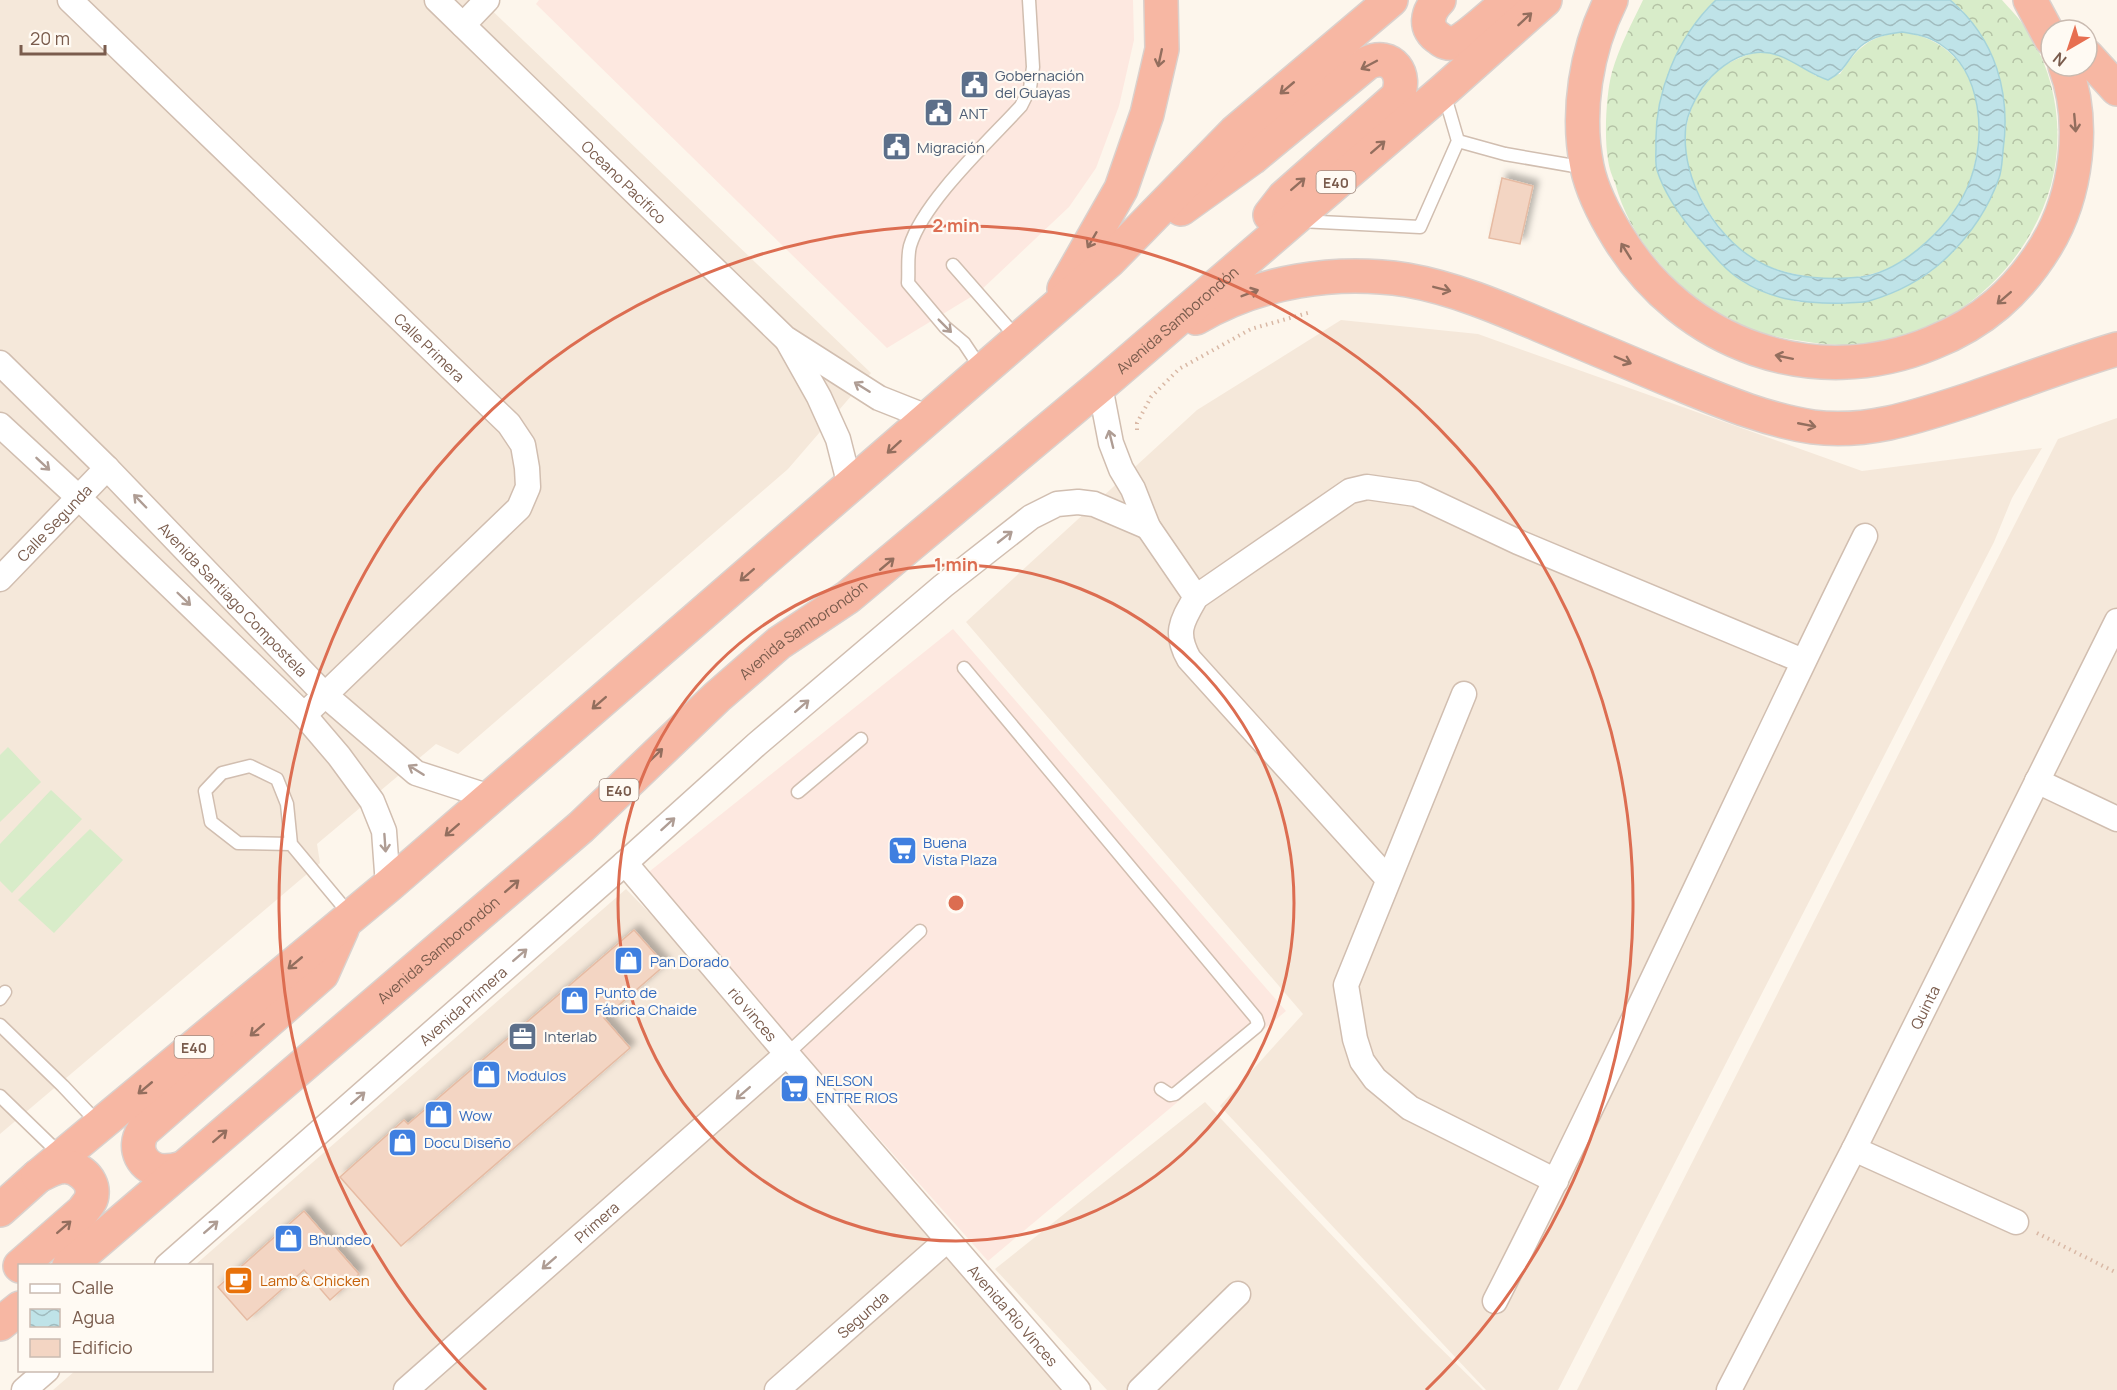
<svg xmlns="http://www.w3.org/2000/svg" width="2117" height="1390" font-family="Manrope,sans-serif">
  <defs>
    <pattern id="forest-crowns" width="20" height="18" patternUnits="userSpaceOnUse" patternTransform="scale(1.5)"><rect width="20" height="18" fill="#d8ecc9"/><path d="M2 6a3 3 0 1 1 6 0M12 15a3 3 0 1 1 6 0" fill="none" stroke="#b4c2a5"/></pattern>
    <pattern id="water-waves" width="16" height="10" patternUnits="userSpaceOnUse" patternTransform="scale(1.5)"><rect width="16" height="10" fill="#bfe3e8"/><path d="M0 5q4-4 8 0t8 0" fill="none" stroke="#a0bbbe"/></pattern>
    <filter id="shadow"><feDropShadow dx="5.5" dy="-5.5" stdDeviation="3" flood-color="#0004"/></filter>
  </defs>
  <rect width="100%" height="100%" fill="#fdf6ec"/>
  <path fill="#f5e8da" d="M0,0H481L871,373L788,469L458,754L436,744L317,844L320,863L0,1134Z
    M1341,320L1478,334L1862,471L2042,448L2012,498L1994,542L1558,1390H1486L1220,1106L1303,1014L966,622L1197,410Z
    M2117,418V1390H1577L2058,439Z
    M626,889L787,1054L1070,1390H53L75,1371L212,1370V1266L195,1265Z
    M1205,1102L1422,1330L1483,1390H1107L995,1269Z"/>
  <path fill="#fde8e0" d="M539,0H1133L1134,40L1119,106L1096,168L1069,207L979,292L887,348L536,4Z
    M953,629L1286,1011L988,1261L645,875Z"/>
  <path fill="url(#forest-crowns)" d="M1643,0H1716L1712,4L1657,169L1671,199L1687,225L1713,254L1741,280L1766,293L1799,302L1833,303L1867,302L1928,274L1958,247L1984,211L2000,176L1963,11L1950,0H2002C2010,9 2020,19 2027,30C2056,75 2065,132 2051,185C2028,266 1959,329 1875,343C1851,347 1826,345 1802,341C1771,337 1736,328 1710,310C1693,297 1677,283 1663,267C1640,242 1624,216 1615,183C1612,176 1609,168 1608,160C1604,137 1606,94 1612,72C1619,47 1632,23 1643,0Z
    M1902,32C1977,42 1991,117 1970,180C1959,213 1920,254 1889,268C1868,277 1844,280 1822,278C1796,275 1767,270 1745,254C1734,246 1723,232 1715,221C1687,180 1672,135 1701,91C1709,78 1719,67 1733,61C1746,55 1758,50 1773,53C1789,56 1803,67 1816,76L1840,74C1859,46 1868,37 1902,32Z"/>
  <path fill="#d8ecc9" d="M8,747L41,782L0,822V755Z
    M51,790L82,819L12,893L0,881V844Z
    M90,829L123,860L54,933L18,900Z"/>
  <path fill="url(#water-waves)" stroke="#a5d3da" stroke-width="1.5" fill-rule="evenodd" d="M1716,0H1950C1996,39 2011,93 2003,151C2002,160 2002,170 1999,178C1988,209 1968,238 1944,260C1922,280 1897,293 1869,301C1862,303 1854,302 1846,303C1810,304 1772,301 1741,280C1724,269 1710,251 1697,236C1681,217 1664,193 1657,170C1655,163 1656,154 1656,147C1654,94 1677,37 1716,0ZM1902,32C1915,34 1928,36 1940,44C1983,72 1986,137 1970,181C1955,222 1905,271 1861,277C1832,280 1795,279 1767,266C1718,244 1679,180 1686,125C1688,112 1695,99 1702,88C1713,72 1733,56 1753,53C1783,48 1802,72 1828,80C1847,70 1847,58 1861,46C1873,36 1887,34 1902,32Z"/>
  <path fill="#f3d5c3" stroke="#e6bba3" stroke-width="1.5" filter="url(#shadow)" d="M1502,178L1533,186L1520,244L1489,238Z
    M634,930L665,965L604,1018L630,1048L401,1246L340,1177L404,1120L408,1124Z
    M304,1211L359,1274L330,1300L304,1270L247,1320L218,1287Z"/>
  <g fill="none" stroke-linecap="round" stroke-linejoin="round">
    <defs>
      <path id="lane" d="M1444,93L1458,141
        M1300,221L1420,227L1458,141L1505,154L1586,168
        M953,265L1017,338
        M982,370L964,343L945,327L908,283C909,272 907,257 910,246C923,202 989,141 1021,106L1030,88L1033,67L1029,0
        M964,668L1256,1018L1258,1024L1256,1027L1175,1094L1170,1095L1161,1089
        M798,792L861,739
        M291,844L238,843L211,822L205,791L222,773L250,766L277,779L287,804L291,844L351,916
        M0,999L5,992
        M0,1025L63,1086L99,1124
        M787,1054L920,931
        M0,1096L62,1156"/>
      <g id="street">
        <path id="s1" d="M70,0L509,424L523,445L527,468L528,487L519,508L304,715"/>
        <path id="s2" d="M437,0L785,338L879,398L927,417"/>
        <path d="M463,25L487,0"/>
        <path d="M787,340L819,397L838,439L850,486"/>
        <path id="s3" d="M0,363L107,468L325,695L416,773L490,797"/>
        <path d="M1100,386L1111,443L1121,469L1133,489L1148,527L1196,597"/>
        <path d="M0,425L78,497L304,715L339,756L372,801L384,831L388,886"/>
        <path id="s4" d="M0,579L107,468"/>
        <path d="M1464,694L1346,985L1355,1039L1362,1061L1375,1079L1410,1108L1556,1181"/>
        <path d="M2037,781L2117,819"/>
        <path id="s5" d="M625,863L787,1054L1078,1390"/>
        <path d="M1388,879L1189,659C1174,632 1182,621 1196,597L1350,491L1367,487L1416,494L1518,542L1803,661"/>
        <path d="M1854,1149L2016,1222"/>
        <path id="s6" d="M167,1266L625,863L757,744L943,586L1031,517L1057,504L1078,502L1094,504L1148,527"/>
        <path d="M1495,1301C1624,1049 1739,790 1865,536"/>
        <path d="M24,1390L47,1370"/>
        <path id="s7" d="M406,1390L787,1054"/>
        <path id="s8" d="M777,1390L947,1240"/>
        <path d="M1140,1390L1238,1294"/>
        <path id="s9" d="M1729,1390L1854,1149L2117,621"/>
      </g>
      <g id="highway">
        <path d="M1439,0C1427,12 1423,29 1440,39C1443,42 1449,44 1453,43C1465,41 1498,9 1510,0"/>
        <path d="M1611,0C1586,50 1576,112 1587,167C1592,191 1605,216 1618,237C1684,345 1814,392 1932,343C1982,323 2018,292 2046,246C2077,195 2086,122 2065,66"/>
        <path d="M2030,0L2051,39"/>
        <path d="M2087,56L2117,89"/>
        <path d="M1181,209L1252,158L1367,63C1392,51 1408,75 1397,97L1284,197L1270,215"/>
        <path d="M1064,289L1121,189L1147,114L1162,49L1161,0"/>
        <path d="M1196,318C1259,281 1335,269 1407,280C1453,288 1498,307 1540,325C1585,344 1630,363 1675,382C1719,400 1765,420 1813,427C1866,434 1916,417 1965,401C2015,384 2066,364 2117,349"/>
        <path d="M183,1168C176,1170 170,1171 163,1171C142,1169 132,1148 143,1131L322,974L342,929"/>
        <path d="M0,1210L37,1177L388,886L1109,261L1235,132L1391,0"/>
        <path d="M20,1266L83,1211C87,1205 92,1201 92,1194C94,1178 75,1164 60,1167C53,1168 45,1173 38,1176"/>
        <path id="s10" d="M69,1266L581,827L717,697L779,643L848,597L1100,386L1444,90L1545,0"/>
        <path d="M0,1324L20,1308"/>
      </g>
    </defs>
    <use href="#lane" stroke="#d1beb0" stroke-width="15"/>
    <use href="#street" stroke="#d1beb0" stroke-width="27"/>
    <use href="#highway" stroke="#dad1cd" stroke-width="36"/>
    <path stroke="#d9b8a5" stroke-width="4" stroke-dasharray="1.5 4.5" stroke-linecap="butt" d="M1137,430V423L1151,397L1179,369L1251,329L1311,312
      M2037,1233L2117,1273"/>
    <use href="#lane" stroke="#fff" stroke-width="12"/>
    <use href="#street" stroke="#fff" stroke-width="24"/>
    <use href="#highway" stroke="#f7b7a3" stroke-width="33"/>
  </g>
  <defs><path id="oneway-shaft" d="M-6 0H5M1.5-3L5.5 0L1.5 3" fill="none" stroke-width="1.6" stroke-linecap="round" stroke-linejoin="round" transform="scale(1.5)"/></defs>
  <g stroke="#936e5e">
    <use href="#oneway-shaft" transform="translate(1525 19) rotate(-43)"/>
    <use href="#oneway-shaft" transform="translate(1160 58) rotate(102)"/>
    <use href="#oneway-shaft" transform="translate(1369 65) rotate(152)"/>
    <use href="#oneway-shaft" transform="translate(1287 88) rotate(140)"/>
    <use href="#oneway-shaft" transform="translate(2075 123) rotate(85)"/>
    <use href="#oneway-shaft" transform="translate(1378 147) rotate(-41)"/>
    <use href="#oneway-shaft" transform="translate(1298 184) rotate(-41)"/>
    <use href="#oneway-shaft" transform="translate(1092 240) rotate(120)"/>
    <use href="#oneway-shaft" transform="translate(1626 251) rotate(-122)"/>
    <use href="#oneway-shaft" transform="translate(1442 289) rotate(14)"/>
    <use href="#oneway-shaft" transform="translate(1250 293) rotate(-21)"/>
    <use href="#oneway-shaft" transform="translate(2004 298) rotate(139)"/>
    <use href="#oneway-shaft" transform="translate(1784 357) rotate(-168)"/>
    <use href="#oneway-shaft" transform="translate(1623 360) rotate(23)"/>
    <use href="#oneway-shaft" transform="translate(1807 425) rotate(11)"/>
    <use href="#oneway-shaft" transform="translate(894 447) rotate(138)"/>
    <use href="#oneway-shaft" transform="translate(887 564) rotate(-40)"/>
    <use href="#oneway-shaft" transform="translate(747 575) rotate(139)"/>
    <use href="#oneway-shaft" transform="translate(599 703) rotate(139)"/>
    <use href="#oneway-shaft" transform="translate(656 755) rotate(-44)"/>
    <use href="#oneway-shaft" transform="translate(452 830) rotate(139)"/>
    <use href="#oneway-shaft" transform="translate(512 886) rotate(-41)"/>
    <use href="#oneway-shaft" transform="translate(295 963) rotate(140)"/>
    <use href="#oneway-shaft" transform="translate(257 1030) rotate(139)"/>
    <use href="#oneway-shaft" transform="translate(145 1088) rotate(140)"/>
    <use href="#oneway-shaft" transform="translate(220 1136) rotate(-41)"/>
    <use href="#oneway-shaft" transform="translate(64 1227) rotate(-41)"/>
  </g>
  <g stroke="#af9d94">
    <use href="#oneway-shaft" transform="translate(945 326) rotate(45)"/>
    <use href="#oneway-shaft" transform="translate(862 387) rotate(-148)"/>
    <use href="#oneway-shaft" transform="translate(1111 439) rotate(-104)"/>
    <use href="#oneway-shaft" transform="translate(43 464) rotate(43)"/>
    <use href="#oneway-shaft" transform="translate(140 501) rotate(-134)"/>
    <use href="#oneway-shaft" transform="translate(1005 537) rotate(-38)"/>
    <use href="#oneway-shaft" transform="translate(184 599) rotate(44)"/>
    <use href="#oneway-shaft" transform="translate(802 706) rotate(-41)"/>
    <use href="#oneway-shaft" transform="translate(416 770) rotate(-148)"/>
    <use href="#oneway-shaft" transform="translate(668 824) rotate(-42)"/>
    <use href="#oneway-shaft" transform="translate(385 843) rotate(86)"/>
    <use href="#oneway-shaft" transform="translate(520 955) rotate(-41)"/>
    <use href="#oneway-shaft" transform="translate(743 1093) rotate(139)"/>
    <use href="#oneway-shaft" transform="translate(358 1098) rotate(-41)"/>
    <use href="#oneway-shaft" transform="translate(211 1227) rotate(-41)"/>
    <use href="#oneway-shaft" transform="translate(549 1263) rotate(139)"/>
  </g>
  <g fill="none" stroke="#dc6d51" stroke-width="3">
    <circle cx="956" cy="903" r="338"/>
    <path d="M486 1390A677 677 0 1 1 1426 1390"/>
  </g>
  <defs>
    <symbol id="civic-square" viewBox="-11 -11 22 22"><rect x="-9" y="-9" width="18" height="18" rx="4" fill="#5c6f8a" stroke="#fffaf3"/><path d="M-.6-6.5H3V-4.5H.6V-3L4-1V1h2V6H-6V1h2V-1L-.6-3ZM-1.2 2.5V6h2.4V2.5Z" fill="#fff"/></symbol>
    <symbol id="supermarket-square" viewBox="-11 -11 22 22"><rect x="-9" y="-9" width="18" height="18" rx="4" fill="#3f7fe0" stroke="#fffaf3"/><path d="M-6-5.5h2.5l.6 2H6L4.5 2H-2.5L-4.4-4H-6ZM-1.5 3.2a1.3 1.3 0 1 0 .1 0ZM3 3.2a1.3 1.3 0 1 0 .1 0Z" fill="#fff"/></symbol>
    <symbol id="shop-square" viewBox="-11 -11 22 22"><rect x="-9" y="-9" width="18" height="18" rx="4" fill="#3f7fe0" stroke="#fffaf3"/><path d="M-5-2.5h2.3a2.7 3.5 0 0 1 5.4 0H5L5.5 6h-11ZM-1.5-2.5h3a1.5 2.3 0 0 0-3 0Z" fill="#fff"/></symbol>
    <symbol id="office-square" viewBox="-11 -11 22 22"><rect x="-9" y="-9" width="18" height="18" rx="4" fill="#5c6f8a" stroke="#fffaf3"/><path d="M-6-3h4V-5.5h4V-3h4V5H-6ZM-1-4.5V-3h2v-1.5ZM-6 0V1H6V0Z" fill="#fff"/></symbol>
    <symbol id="cafe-square" viewBox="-11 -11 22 22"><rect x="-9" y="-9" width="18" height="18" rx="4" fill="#e8710a" stroke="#fffaf3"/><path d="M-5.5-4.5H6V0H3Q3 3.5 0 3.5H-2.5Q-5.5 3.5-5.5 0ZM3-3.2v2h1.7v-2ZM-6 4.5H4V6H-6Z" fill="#fff"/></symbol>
  </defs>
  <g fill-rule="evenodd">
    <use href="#civic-square" x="958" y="68" width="33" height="33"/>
    <use href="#civic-square" x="922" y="96" width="33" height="33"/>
    <use href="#civic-square" x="880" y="130" width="33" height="33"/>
    <use href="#supermarket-square" x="886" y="834" width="33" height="33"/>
    <use href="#shop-square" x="612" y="944" width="33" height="33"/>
    <use href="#shop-square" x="558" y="984" width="33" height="33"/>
    <use href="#office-square" x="506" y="1020" width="33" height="33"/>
    <use href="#shop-square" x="470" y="1058" width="33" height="33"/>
    <use href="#supermarket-square" x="778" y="1072" width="33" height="33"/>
    <use href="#shop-square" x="422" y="1098" width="33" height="33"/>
    <use href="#shop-square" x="386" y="1126" width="33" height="33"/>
    <use href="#shop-square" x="272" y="1222" width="33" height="33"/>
    <use href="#cafe-square" x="222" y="1264" width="33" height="33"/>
  </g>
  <g text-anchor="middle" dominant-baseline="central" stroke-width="4.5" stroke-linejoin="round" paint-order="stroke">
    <g fill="#fffaf3" stroke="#a28b7f" stroke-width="1.5">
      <rect x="1316.5" y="171" width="39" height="22" rx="4.5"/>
      <rect x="599.5" y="779" width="39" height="22" rx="4.5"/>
      <rect x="174.5" y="1036" width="39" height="22" rx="4.5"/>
    </g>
    <g font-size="14" font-weight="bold" fill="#7a5c4d">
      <text x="1336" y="182">E40</text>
      <text x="619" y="790">E40</text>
      <text x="194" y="1047">E40</text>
    </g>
    <g font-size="15" fill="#4e5e75" stroke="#fffaf3" text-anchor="start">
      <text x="995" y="75">Gobernación<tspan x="995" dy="17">del Guayas</tspan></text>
      <text x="959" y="113">ANT</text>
      <text x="917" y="147">Migración</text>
      <text x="544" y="1036">Interlab</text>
    </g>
    <g font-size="15" fill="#7a5c4d" stroke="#fffaf3">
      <text stroke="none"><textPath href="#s2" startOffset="261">Oceano Pacifico</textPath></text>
      <text stroke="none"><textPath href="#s10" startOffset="1458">Avenida Samborondón</textPath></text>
      <text stroke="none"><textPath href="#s1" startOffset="500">Calle Primera</textPath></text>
      <text stroke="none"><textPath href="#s4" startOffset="78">Calle Segunda</textPath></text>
      <text stroke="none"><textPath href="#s3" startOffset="332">Avenida Santiago Compostela</textPath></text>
      <text stroke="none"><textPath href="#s10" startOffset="972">Avenida Samborondón</textPath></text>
      <text stroke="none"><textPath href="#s10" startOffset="486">Avenida Samborondón</textPath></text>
      <text stroke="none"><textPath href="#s6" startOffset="394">Avenida Primera</textPath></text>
      <text stroke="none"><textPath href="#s9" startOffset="430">Quinta</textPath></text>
      <text stroke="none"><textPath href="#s5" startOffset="198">rio vinces</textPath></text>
      <text stroke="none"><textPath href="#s7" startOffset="254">Primera</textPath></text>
      <text stroke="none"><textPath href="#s8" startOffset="114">Segunda</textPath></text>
      <text stroke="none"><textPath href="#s5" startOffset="596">Avenida Río Vinces</textPath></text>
    </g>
    <g font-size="15" fill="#366cbe" stroke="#fffaf3" text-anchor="start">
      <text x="923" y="842">Buena<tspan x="923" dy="17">Vista Plaza</tspan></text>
      <text x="650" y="961">Pan Dorado</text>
      <text x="595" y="992">Punto de<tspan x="595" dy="17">Fábrica Chaide</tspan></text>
      <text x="507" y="1075">Modulos</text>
      <text x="816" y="1080">NELSON<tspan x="816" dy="17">ENTRE RIOS</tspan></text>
      <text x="459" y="1115">Wow</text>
      <text x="424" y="1142">Docu Diseño</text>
      <text x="309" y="1239">Bhundeo</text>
    </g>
    <g font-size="15" fill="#c56008" stroke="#fffaf3" text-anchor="start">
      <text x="260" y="1280">Lamb &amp; Chicken</text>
    </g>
  </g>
  <circle cx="956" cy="903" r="9" fill="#dc6d51" stroke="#fffaf3" stroke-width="3"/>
  <g font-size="18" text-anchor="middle" font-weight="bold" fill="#dc6d51" stroke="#fffaf3" stroke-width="4.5" stroke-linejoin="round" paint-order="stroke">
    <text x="956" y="232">2 min</text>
    <text x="956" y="571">1 min</text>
  </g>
  <rect x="18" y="1264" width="195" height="108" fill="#fffaf3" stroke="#cabbb1" stroke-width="1.5"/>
  <rect x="30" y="1284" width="30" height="9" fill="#ffffff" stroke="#cabbb1" stroke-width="1.5"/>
  <text x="72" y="1294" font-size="18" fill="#7a5c4d">Calle</text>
  <rect x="30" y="1309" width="30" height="18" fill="url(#water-waves)" stroke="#cabbb1" stroke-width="1.5"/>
  <text x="72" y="1324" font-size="18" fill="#7a5c4d">Agua</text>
  <rect x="30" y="1339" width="30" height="18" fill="#f3d5c3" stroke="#cabbb1" stroke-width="1.5"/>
  <text x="72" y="1354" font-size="18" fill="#7a5c4d">Edificio</text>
  <g transform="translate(2069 48) rotate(219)"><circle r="28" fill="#fffaf3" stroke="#cabbb1" stroke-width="1.5"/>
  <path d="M0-4.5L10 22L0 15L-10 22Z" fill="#e76f51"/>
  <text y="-9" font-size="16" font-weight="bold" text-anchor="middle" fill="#7a5c4d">N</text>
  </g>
  <path d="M21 45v9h84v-9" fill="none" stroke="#7a5c4d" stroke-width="3"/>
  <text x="30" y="45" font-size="18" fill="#7a5c4d" stroke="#fffaf3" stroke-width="4.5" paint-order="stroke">20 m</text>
</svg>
